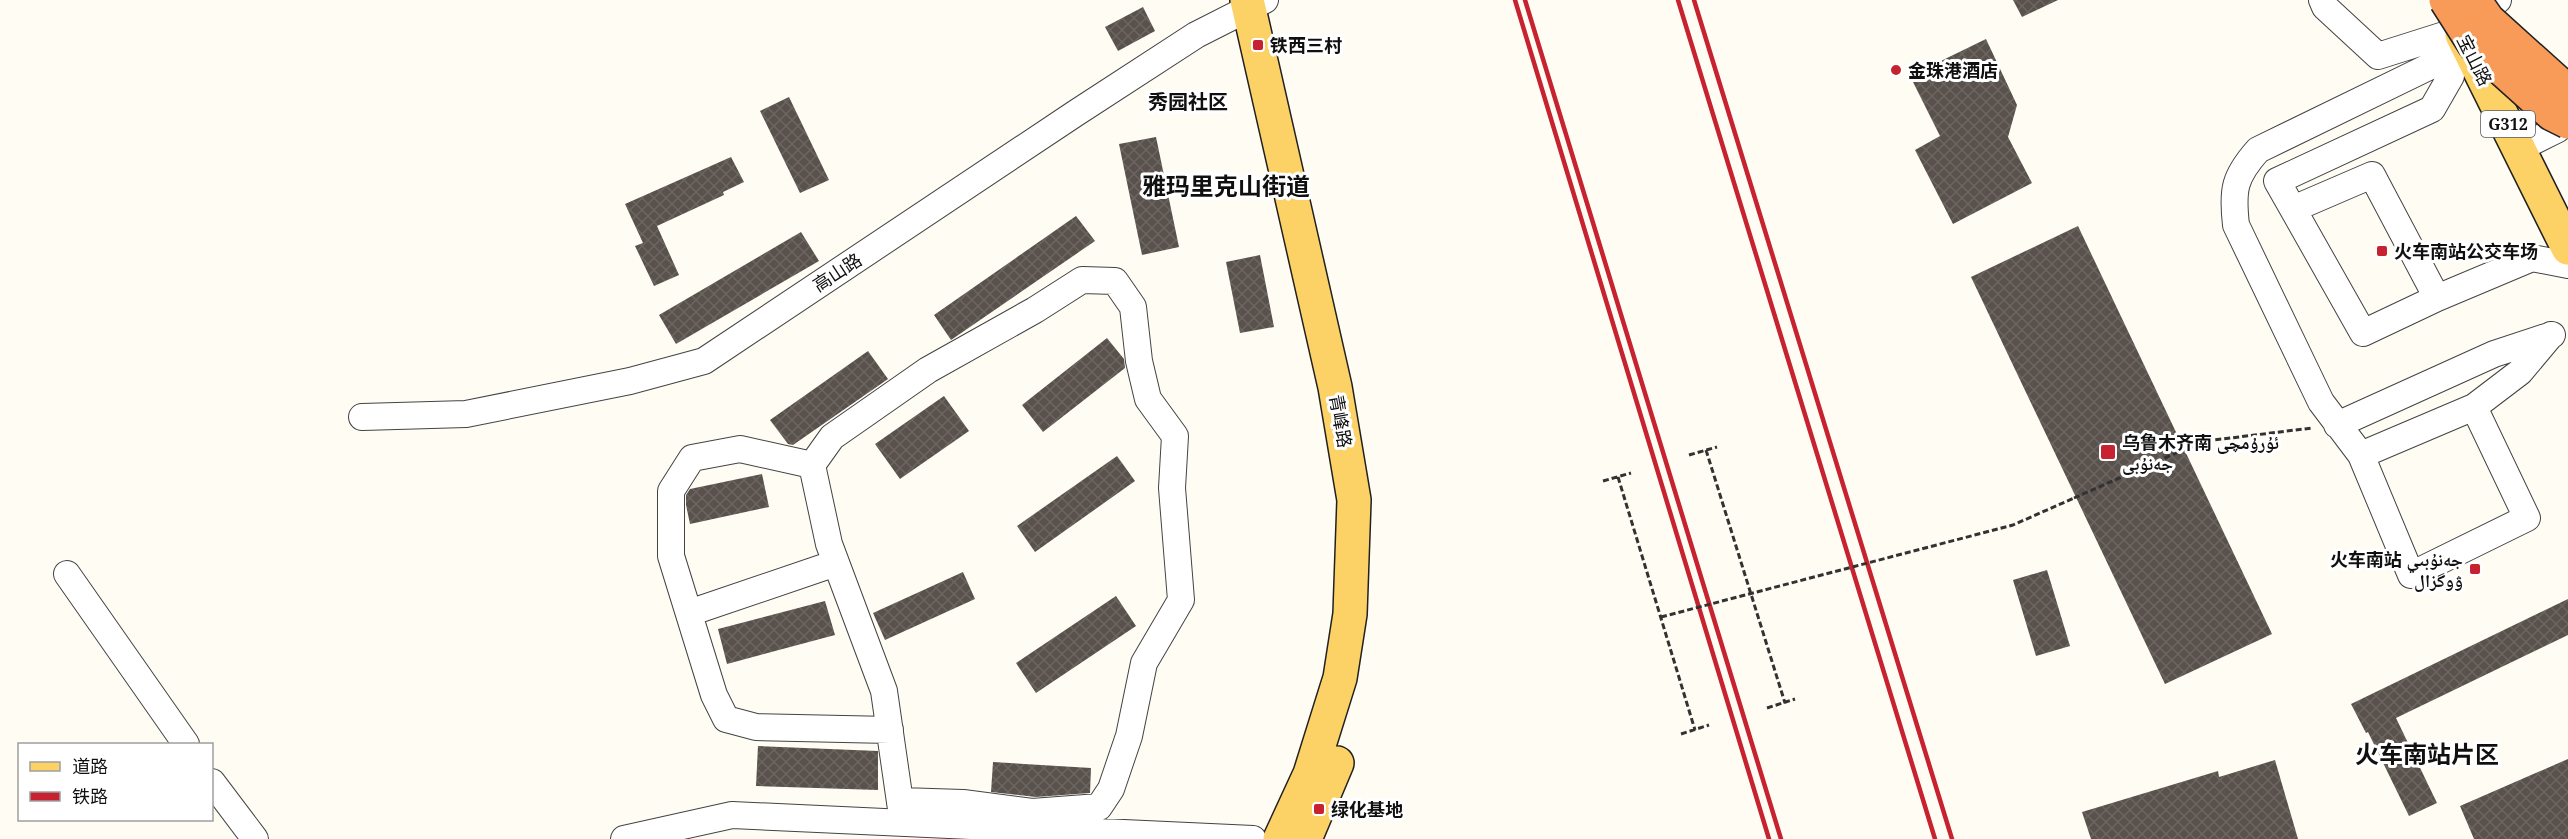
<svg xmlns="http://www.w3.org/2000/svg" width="2568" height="839" font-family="'Noto Serif','Noto Naskh Arabic','Noto Sans SC',serif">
  <defs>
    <pattern id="building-cross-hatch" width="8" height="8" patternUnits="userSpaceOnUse" patternTransform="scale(1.5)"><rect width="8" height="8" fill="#59514c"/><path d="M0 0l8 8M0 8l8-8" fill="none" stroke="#6c6561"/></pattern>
  </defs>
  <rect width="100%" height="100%" fill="#fffcf3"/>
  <path fill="url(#building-cross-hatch)" d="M2013,0H2058L2022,17Z
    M1143,7L1155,31L1118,51L1105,27Z
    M1986,39L2017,105L2008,137L2032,183L1953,224L1915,150L1940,136L1910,76Z
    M789,97L829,180L800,193L760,111Z
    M1156,137L1179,247L1142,255L1119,144Z
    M731,157L744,182L723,192L724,195L657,226L679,275L654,286L635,246L643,243L625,204Z
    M1076,216L1095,241L951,340L934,315Z
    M2078,226L2272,634L2165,684L1971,277Z
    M801,232L819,261L676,344L659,315Z
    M1260,255L1274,327L1240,333L1226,262Z
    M1107,338L1124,359L1125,368L1043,432L1022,405Z
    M868,351L888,379L793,445L788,444L770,420Z
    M944,396L969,431L900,479L875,444Z
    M1117,456L1135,481L1035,552L1017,526Z
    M762,474L769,507L690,524L686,505V495L690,489Z
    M2047,570L2070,646L2036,656L2013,580Z
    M963,572L975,599L885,640L873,613Z
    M1116,596L1136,626L1036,693L1016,663Z
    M2568,599V635L2396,718L2437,803L2409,816L2368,732L2366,733L2351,704Z
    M825,601L835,635L727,664L718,629Z
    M758,746L878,751V790L756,786Z
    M2568,759V839H2474L2460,806Z
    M2275,760L2298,839H2091L2082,812L2218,771L2219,777Z
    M993,762L1091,768L1090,793L1036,797L991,792Z"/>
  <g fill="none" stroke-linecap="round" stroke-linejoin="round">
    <defs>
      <path id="minor" d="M2322,0L2325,7L2378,56L2460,30L2498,0
        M2449,57L2258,150C2234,177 2232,190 2236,225L2321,402L2361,455L2474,407L2520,372L2551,335
        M2520,148L2558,129
        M2293,209L2372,175L2437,298L2532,258L2568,265
        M2437,298L2363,333L2277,181L2432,109L2451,76L2449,57L2455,42
        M362,417L466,414L630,381L704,361L1076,113L1196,35L1265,0
        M2337,425L2494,354L2552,335
        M2361,455L2411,575L2527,518L2474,407
        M812,465L740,449L692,458L671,491V556L714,695L726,719L756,727L890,730
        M67,574L186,744
        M689,613L836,563
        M212,782L255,839
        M901,801L963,803L1032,812L1099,807L1111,789L1129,736L1144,663L1181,600L1172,488L1175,436L1148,399L1139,361L1133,307L1115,281L1082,280L1035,310L928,370L832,437L812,465L829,544L884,691L903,823
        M624,839L732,815L1253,839"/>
      <path id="major" d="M1247,0L1335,387L1354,500L1350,614L1340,678L1310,774L1280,839
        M2462,35L2568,248
        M1305,839L1337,763"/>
    </defs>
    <use href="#minor" stroke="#434343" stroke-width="28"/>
    <use href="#major" stroke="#212121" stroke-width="36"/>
    <path stroke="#323232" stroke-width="3" stroke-dasharray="6 3" stroke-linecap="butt" d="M1706,450L1785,703
      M1689,455L1717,447
      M1618,477L1695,730
      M1603,481L1631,473
      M2074,498L2185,449L2214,440L2312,428
      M1767,708L1795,699
      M1681,734L1709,725"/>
    <use href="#minor" stroke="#fff" stroke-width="26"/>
    <use href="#major" stroke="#fcd266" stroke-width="33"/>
    <path stroke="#c62230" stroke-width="4.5" d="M1515,0L1769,839
      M1525,0L1781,839
      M1678,0L1935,839
      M1694,0L1952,839"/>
    <defs>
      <path id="highway-bridge" d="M2446,0L2474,44L2552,114L2568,122
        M2474,0L2488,20L2568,92"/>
    </defs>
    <use href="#highway-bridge" stroke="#212121" stroke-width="36" stroke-linecap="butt"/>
    <path stroke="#323232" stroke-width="3" stroke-dasharray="6 3" stroke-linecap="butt" d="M1661,617L2013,525L2074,498"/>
    <use href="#highway-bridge" stroke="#f89b58" stroke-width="33"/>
  </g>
  <g fill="#c62230" stroke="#fff" stroke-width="2">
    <rect x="1252" y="39" width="12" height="12" rx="3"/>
    <circle cx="1896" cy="70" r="6"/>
    <rect x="2376" y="245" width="12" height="12" rx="3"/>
    <rect x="2100" y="444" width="16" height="16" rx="3"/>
    <rect x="2469" y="563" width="12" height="12" rx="3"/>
    <rect x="1313" y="803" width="12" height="12" rx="3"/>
  </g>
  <g text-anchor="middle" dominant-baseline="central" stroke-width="6" stroke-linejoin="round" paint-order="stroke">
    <rect fill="#fff" stroke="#585858" stroke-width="1.5" x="2481" y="111" width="54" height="26" rx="4.5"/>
    <g font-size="16" font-weight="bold" fill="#101010">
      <text x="2508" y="124">G312</text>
    </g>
    <g font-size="18" font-weight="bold" fill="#101010" stroke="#fff" text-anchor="start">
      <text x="1270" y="45">铁西三村</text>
      <text x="1908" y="70">金珠港酒店</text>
      <text x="2394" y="251">火车南站公交车场</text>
      <text x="2122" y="442">乌鲁木齐南 ئۇرۇمچى<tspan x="2122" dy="21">جەنۇبى</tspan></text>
      <text x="2463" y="559" text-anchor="end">火车南站 جەنۇبىي<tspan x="2463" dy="21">ۋوگزال</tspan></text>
      <text x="1331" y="809">绿化基地</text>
    </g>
    <g font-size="18" fill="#101010" stroke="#fff">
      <text transform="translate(2475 60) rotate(63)">宝山路</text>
      <text transform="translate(837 272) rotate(-33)">高山路</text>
      <text transform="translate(1341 421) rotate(80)">青峰路</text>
    </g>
    <g font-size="20" font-weight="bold" fill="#101010" stroke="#fff">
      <text x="1188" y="101">秀园社区</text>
    </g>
    <g font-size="24" font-weight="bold" fill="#101010" stroke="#fff">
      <text x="1226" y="185">雅玛里克山街道</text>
      <text x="2427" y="753">火车南站片区</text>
    </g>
  </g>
  <rect x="18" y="743" width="195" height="78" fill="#ffffff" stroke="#9f9f9f" stroke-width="1.5"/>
  <rect x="30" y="762" width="30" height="9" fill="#fcd266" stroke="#9f9f9f" stroke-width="1.5"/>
  <text x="72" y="773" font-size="18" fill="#101010">道路</text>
  <rect x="30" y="792" width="30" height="9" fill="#c62230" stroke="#9f9f9f" stroke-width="1.5"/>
  <text x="72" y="803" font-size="18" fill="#101010">铁路</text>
</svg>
